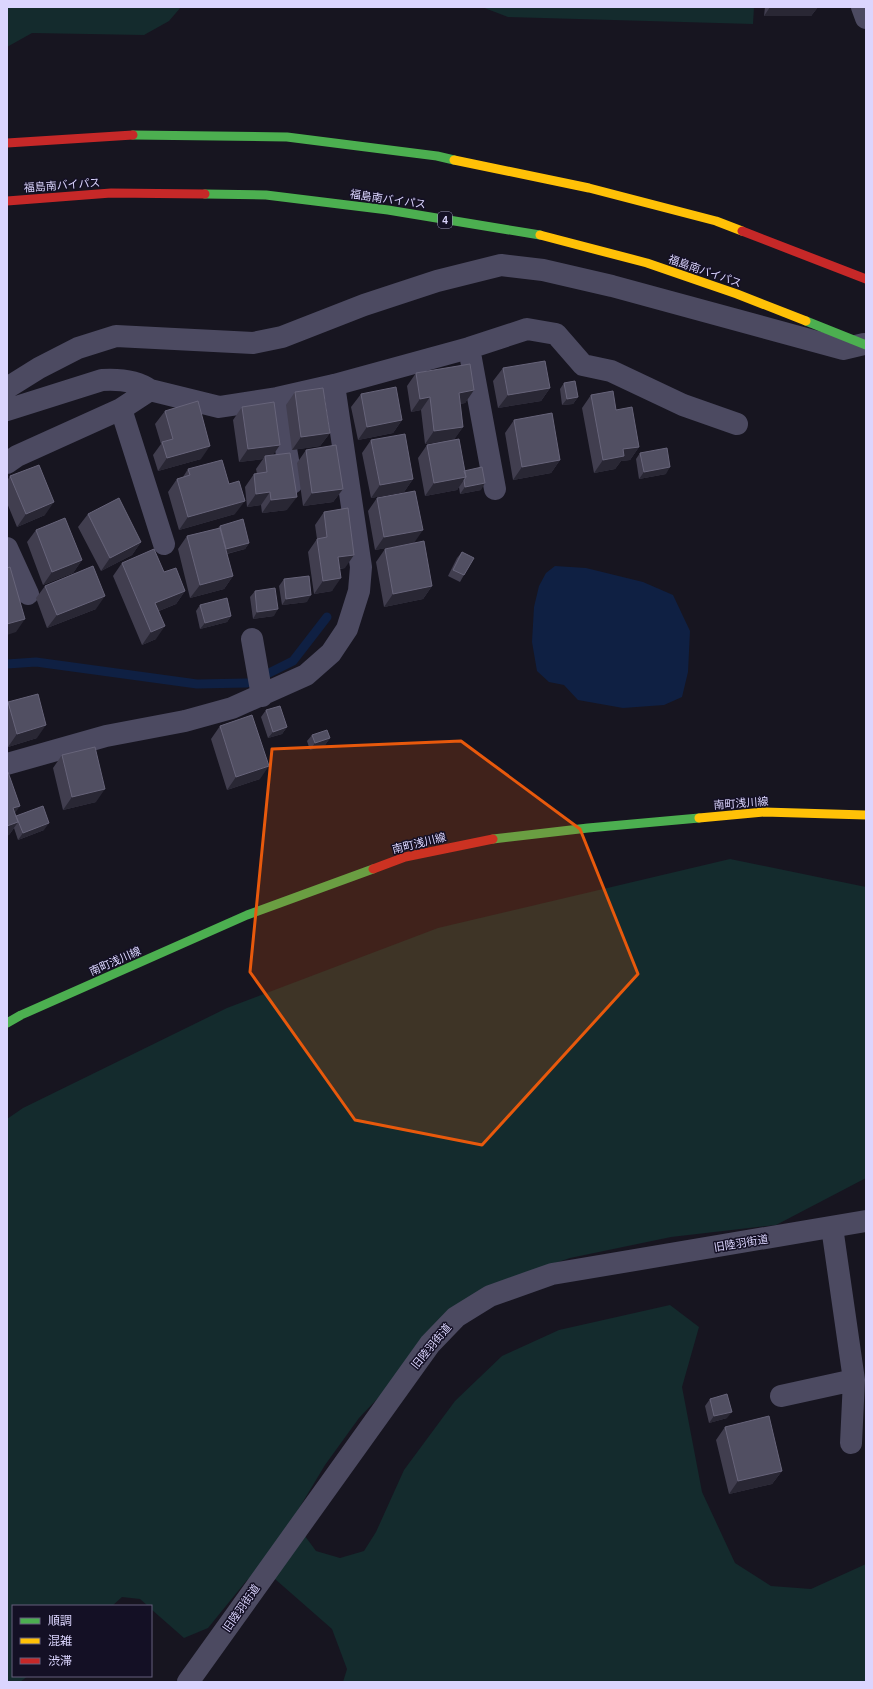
<svg xmlns="http://www.w3.org/2000/svg" width="873" height="1689" font-family="Helvetica,'Noto Sans JP',sans-serif">
  <rect width="100%" height="100%" fill="#171520"/>
  <path fill="#142b2d" d="M7,7H181L169,21L144,35L32,33L7,47Z
    M482,7H754L753,24L508,17Z
    M730,859L866,887V1178L776,1225L671,1237L570,1258L484,1287L359,1418L325,1465L298,1510L302,1532L316,1551L340,1558L364,1551L376,1532L404,1470L455,1401L502,1356L559,1330L670,1305L699,1327L682,1387L702,1492L735,1563L771,1586L811,1589L866,1564V1682H343L347,1669L332,1629L267,1572L247,1580L208,1628L184,1638L151,1609V1606H148L140,1599L122,1597L112,1606H13V1676H28L20,1682H7V1119L23,1108L227,1008L438,928Z"/>
  <path fill="#0f2043" d="M555,566L586,568L643,582L673,595L690,631L688,672L682,697L664,705L623,708L578,700L564,685L549,682L537,671L532,642L534,607L539,586L546,573Z"/>
  <g fill="none" stroke-linecap="round" stroke-linejoin="round">
    <path stroke="#0f2043" stroke-width="9" d="M7,664L36,662L197,684L247,683
      M269,673L293,661L327,617"/>
    <path stroke="#4c4a61" stroke-width="22" d="M862,7L866,18
      M469,348L495,489
      M7,388L39,368L78,348L116,336L253,343L282,337L364,305L437,281L501,265L543,270L612,286L843,349L864,344
      M150,390L121,409L164,544
      M277,398L292,483
      M7,410L102,380C119,379 136,380 150,390L219,407L277,398L334,385L469,348L527,329L556,334L583,365L611,371L683,405L737,424
      M7,463L17,456L121,409
      M7,548L28,594
      M252,639L262,696
      M7,764L106,736L185,721L232,708L306,675L331,653L347,629L359,591L361,567L334,385
      M832,1227L854,1380L851,1443
      M781,1396L854,1380
      M188,1682L430,1344L456,1317L490,1296L552,1274L866,1221"/>
    <path stroke="#4caf50" stroke-width="9" d="M133,135L287,137L437,156L454,160
      M205,194L266,195L388,210L540,235
      M806,321L866,345
      M493,839L588,828L699,818
      M7,1023L21,1015L247,915L373,869"/>
    <path stroke="#ffc107" stroke-width="9" d="M454,160L589,188L716,221L742,231
      M540,235L647,263L737,294L806,321
      M699,818L764,812L866,815"/>
    <path stroke="#c62828" stroke-width="9" d="M7,143L133,135
      M7,201L111,193L205,194
      M742,231L866,279
      M373,869L405,857L493,839"/>
  </g>
  <path fill="#413e4f" d="M765,7H818L811,16H764Z
    M503,368L550,388L541,401L498,408L493,381Z
    M416,373L474,390L465,403L460,404L463,427L454,439L464,471L481,490L460,494L459,487L457,490L425,496L418,458L427,445L449,440L425,444L421,410L411,412L407,386Z
    M564,383L578,397L573,404L562,405L560,389Z
    M295,392L330,433L320,446L292,450L286,405Z
    M361,394L402,420L393,433L358,440L351,407Z
    M591,395L616,410L639,447L630,460L621,461L615,469L594,473L582,408Z
    M242,407L273,455L287,510L262,513L261,505L247,507L245,487L254,474H257L256,469L263,459L239,462L233,420Z
    M165,411L201,459L158,471L153,455L161,444L155,424Z
    M514,420L560,460L551,473L513,480L505,433Z
    M371,440L413,479L404,492L371,498L362,453Z
    M306,450L343,489L333,502L303,506L297,463Z
    M640,453L666,474L639,479L636,459Z
    M188,469L235,514L179,530L168,492L177,479L183,477Z
    M10,476L45,515L17,527L7,503V481Z
    M377,498L414,543L375,550L368,511Z
    M324,512L345,568L340,569L332,591L314,594L308,552L317,539L315,525Z
    M88,514L141,542L132,555L101,571L78,527Z
    M220,526L249,543L245,549L227,554L233,576L224,589L190,598L178,549L187,536L217,529Z
    M36,530L82,560L73,573L43,585L27,542Z
    M385,549L432,586L423,599L384,607L376,562Z
    M462,552L464,575L460,582L448,576L457,558Z
    M122,563L185,591L176,604L159,611L156,639L142,645L113,576Z
    M284,579L307,602L282,605L279,586Z
    M45,586L96,609L47,628L36,598Z
    M255,591L274,616L253,619L250,597Z
    M200,605L231,616L227,622L200,629L196,611Z
    M8,702L37,738L8,747L7,742V704Z
    M266,710L287,727L282,734L268,738L261,717Z
    M220,726L260,779L227,790L211,739Z
    M312,735L330,738L325,745L310,750L307,741Z
    M62,755L96,802L63,810L53,768Z
    M15,813L16,816L44,830L18,840L14,828L9,835Z
    M710,1399L727,1418L709,1423L705,1406Z
    M725,1427L782,1471L772,1484L729,1494L716,1440Z"/>
  <path fill="#292734" d="M770,7H818L811,16H764Z
    M550,388L541,401L498,408L508,395Z
    M474,390L465,403L450,406L459,393Z
    M430,397L421,410L411,412L420,399Z
    M578,397L573,404L562,405L567,399Z
    M402,420L393,433L358,440L367,427Z
    M463,427L454,440L425,444L434,431Z
    M330,433L320,446L292,450L301,437Z
    M280,445L271,458L265,456L263,459L239,462L248,449Z
    M210,446L201,459L158,471L167,458Z
    M639,447L630,460L621,461L615,469L594,473L603,460L623,449Z
    M560,460L551,473L513,480L522,467Z
    M670,467L666,474L639,479L644,472Z
    M466,477L457,490L425,496L434,483Z
    M413,479L404,492L371,498L380,485Z
    M485,483L481,490L460,494L465,487Z
    M343,489L333,502L303,506L312,493Z
    M270,492L261,505L247,507L256,494Z
    M297,497L287,510L262,513L271,500Z
    M245,501L235,514L179,530L188,517Z
    M54,502L45,515L17,527L26,514Z
    M423,530L414,543L375,550L384,537Z
    M141,542L132,555L101,571L110,558Z
    M249,543L245,549L221,555L225,549Z
    M354,555L345,568L329,570L338,557Z
    M82,560L73,573L43,585L52,572Z
    M233,576L224,589L190,598L200,585Z
    M341,578L332,591L314,594L323,581Z
    M432,586L423,599L384,607L393,594Z
    M185,591L176,604L146,616L155,603Z
    M311,595L307,602L282,605L286,599Z
    M105,596L96,609L47,628L57,615Z
    M278,609L274,616L253,619L257,612Z
    M231,616L227,622L200,629L205,623Z
    M25,619L16,632L7,635V624Z
    M165,626L156,639L142,645L151,632Z
    M46,725L37,738L8,747L17,734Z
    M287,727L282,734L268,738L273,732Z
    M330,738L325,745L310,750L315,743Z
    M269,766L260,779L227,790L236,777Z
    M105,789L96,802L63,810L72,797Z
    M20,806L11,819L13,808Z
    M18,822L9,835L7,836V826Z
    M49,823L44,830L18,840L23,833Z
    M732,1412L727,1418L709,1423L714,1416Z
    M782,1471L772,1484L729,1494L738,1481Z"/>
  <path fill="#514f62" stroke="#67647a" d="M545,361L550,388L508,395L503,368Z
    M470,364L474,390L459,393L463,427L434,431L430,397L420,399L416,373Z
    M575,381L578,397L567,399L564,383Z
    M396,387L402,420L367,427L361,394Z
    M323,388L330,433L301,437L295,392Z
    M613,391L616,410L632,407L639,447L623,449L624,456L603,460L591,395Z
    M198,401L210,446L167,458L162,442L173,439L165,411Z
    M274,402L280,445L248,449L242,407Z
    M552,413L560,460L522,467L514,420Z
    M405,434L413,479L380,485L371,440Z
    M459,439L466,477L434,483L427,445Z
    M336,445L343,489L312,493L306,450Z
    M667,448L670,467L644,472L640,453Z
    M290,453L297,497L271,500L270,492L256,494L254,474L267,472L265,456Z
    M222,460L229,484L239,481L245,501L188,517L177,479L190,475L188,469Z
    M39,465L54,502L26,514L10,476Z
    M482,467L485,483L465,487L464,480L466,477L464,471Z
    M415,491L423,530L384,537L377,498Z
    M119,498L141,542L110,558L88,514Z
    M348,508L354,555L338,557L341,578L323,581L317,539L327,537L324,512Z
    M65,518L82,560L52,572L36,530Z
    M243,519L249,543L226,549L220,526Z
    M220,528L233,576L200,585L187,536Z
    M424,541L432,586L393,594L385,549Z
    M154,549L164,572L176,568L185,591L155,603L165,626L151,632L122,563Z
    M462,552L474,558L464,575L453,570Z
    M93,566L105,596L57,615L45,586Z
    M10,567L25,619L7,624V568Z
    M309,576L311,595L286,599L284,579Z
    M275,588L278,609L257,612L255,591Z
    M227,598L231,616L205,623L200,605Z
    M38,694L46,725L17,734L8,702Z
    M280,706L287,727L273,732L266,710Z
    M252,715L269,766L236,777L220,726Z
    M327,730L330,738L315,743L312,735Z
    M95,747L105,789L72,797L62,755Z
    M7,772H8L20,806L13,808L18,822L7,826Z
    M43,806L49,823L23,833L16,816Z
    M727,1394L732,1412L714,1416L710,1399Z
    M769,1416L782,1471L738,1481L725,1427Z"/>
  <path fill="#e8590c" fill-opacity="0.2" stroke="#e8590c" stroke-width="3" stroke-linejoin="round" d="M461,741L580,829L638,974L482,1145L355,1120L250,972L272,749Z"/>
  <g text-anchor="middle" dominant-baseline="central" stroke-width="3" stroke-linejoin="round" paint-order="stroke">
    <rect fill="#141025" stroke="#9f9abd" stroke-width="1" x="438" y="212" width="14" height="16" rx="3"/>
    <g font-size="10" font-weight="bold" fill="#dbd5fe">
      <text x="445" y="220">4</text>
    </g>
    <g font-size="11" fill="#dbd5fe" stroke="#141025">
      <text transform="translate(62 185) rotate(-4)">福島南バイパス</text>
      <text transform="translate(388 199) rotate(8)">福島南バイパス</text>
      <text transform="translate(705 271) rotate(19)">福島南バイパス</text>
      <text transform="translate(741 803) rotate(-4)">南町浅川線</text>
      <text transform="translate(419 843) rotate(-14)">南町浅川線</text>
      <text transform="translate(115 961) rotate(-24)">南町浅川線</text>
      <text transform="translate(741 1243) rotate(-9)">旧陸羽街道</text>
      <text transform="translate(431 1346) rotate(-50)">旧陸羽街道</text>
      <text transform="translate(241 1608) rotate(-55)">旧陸羽街道</text>
    </g>
  </g>
  <rect width="873" height="1689" fill="none" stroke="#dbd5fe" stroke-width="16"/>
  <rect x="12" y="1605" width="140" height="72" fill="#141025" stroke="#645f7c"/>
  <rect x="20" y="1618" width="20" height="6" fill="#4caf50" stroke="#645f7c"/>
  <text x="48" y="1625" font-size="12" fill="#dbd5fe">順調</text>
  <rect x="20" y="1638" width="20" height="6" fill="#ffc107" stroke="#645f7c"/>
  <text x="48" y="1645" font-size="12" fill="#dbd5fe">混雑</text>
  <rect x="20" y="1658" width="20" height="6" fill="#c62828" stroke="#645f7c"/>
  <text x="48" y="1665" font-size="12" fill="#dbd5fe">渋滞</text>
</svg>
